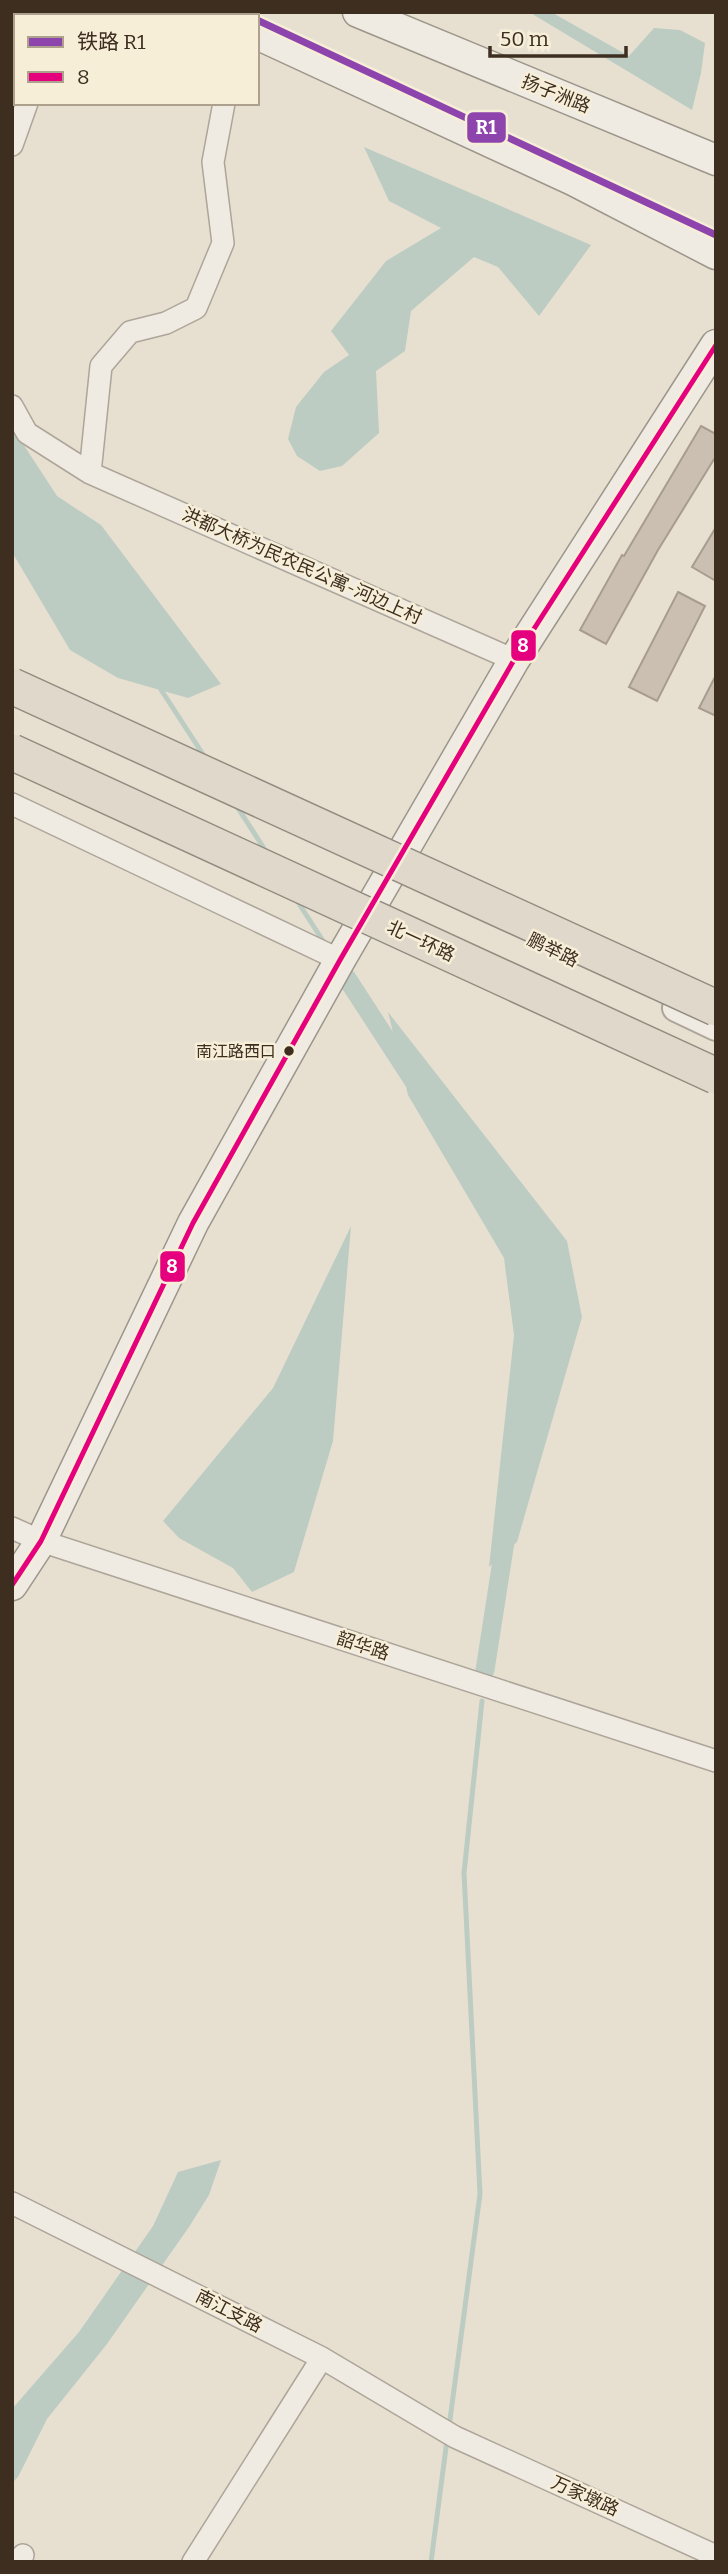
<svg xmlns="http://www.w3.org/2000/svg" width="728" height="2574" font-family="Bitter,'Noto Sans SC',serif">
  <rect width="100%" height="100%" fill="#e7e0d1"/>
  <path fill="#bcccc2" d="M529,12H551L629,56L654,28L680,30L705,43L701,73L692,110Z
    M364,147L591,245L539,316L498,267L474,257L411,311L405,351L376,371L379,433L342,466L320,471L297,456L288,439L296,407L324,372L349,355L331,331L386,261L441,228L389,201Z
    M12,427L57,496L101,525L221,684L188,698L118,678L70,650L12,552Z
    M388,1012L567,1241L582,1317L517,1542L489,1567L514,1335L504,1258L408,1095Z
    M351,1226L333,1441L294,1572L252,1592L233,1568L179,1538L163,1521L273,1388Z
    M221,2160L209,2195L189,2227L107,2344L47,2419L18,2477L12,2483V2409L79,2332L153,2226L178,2172Z"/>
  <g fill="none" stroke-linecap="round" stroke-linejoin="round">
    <path stroke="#bcccc2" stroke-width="5" d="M158,685L206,759
      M236,805L267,853
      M296,899L325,944
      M449,2427L480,2194L464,1873L482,1701
      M431,2562L447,2440"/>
    <path stroke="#bcccc2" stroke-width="19" d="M346,977L413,1080
      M485,1670L507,1529"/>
  </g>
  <path fill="#cbbfb2" stroke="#a89c90" stroke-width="2" d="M701,426L716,434V456L658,550L606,644L580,630L622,555L624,556Z
    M716,527V581L692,567Z
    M678,592L705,606L657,701L629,687Z
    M716,675V716L699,708Z"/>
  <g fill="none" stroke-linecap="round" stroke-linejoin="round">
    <defs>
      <path id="minor" d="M83,12L90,16
        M53,16L54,12
        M12,145L27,103
        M12,406L27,433L90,473L514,660
        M90,473L101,366L130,332L166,323L196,308L223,243L213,162L224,103
        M12,804L340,960
        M12,1528L41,1541L716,1761
        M12,2203L322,2358L455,2437L716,2556
        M17,2562L23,2555
        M193,2562L322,2358"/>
      <path id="tertiary" d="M676,1008L716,1027"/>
      <path id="secondary" d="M209,12L217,16
        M358,12L716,160
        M257,34L575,181L716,254
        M12,1585L41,1541L193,1223L340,960L514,660L716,345"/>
    </defs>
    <use href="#minor" stroke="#ada599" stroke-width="24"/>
    <use href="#tertiary" stroke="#ada599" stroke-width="30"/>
    <use href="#secondary" stroke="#9c958a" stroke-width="33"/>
    <use href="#minor" stroke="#efebe3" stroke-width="21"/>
    <use href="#tertiary" stroke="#efebe3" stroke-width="26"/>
    <use href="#secondary" stroke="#efebe3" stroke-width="30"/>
    <defs>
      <path id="trunk-bridge" d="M12,686L716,1008
        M12,752L716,1076"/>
    </defs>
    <use href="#trunk-bridge" stroke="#928b80" stroke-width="38" stroke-linecap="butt"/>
    <use href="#trunk-bridge" stroke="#e0d9cb" stroke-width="35"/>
    <defs>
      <path id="bus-1" d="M12,1585L41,1541L193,1223L340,960L514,660L716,345"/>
    </defs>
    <use href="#bus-1" stroke="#f7eed8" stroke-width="10"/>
    <use href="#bus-1" stroke="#e5007d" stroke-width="5"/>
    <defs>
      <path id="rail-1" d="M257,20L716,235"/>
    </defs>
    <use href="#rail-1" stroke="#f7eed8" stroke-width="12"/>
    <use href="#rail-1" stroke="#8e44ad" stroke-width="7"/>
  </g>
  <circle fill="#3d2e20" stroke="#f7eed8" stroke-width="2.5" cx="289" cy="1051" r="6"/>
  <g text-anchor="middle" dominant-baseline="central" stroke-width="5" stroke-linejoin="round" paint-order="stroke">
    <g font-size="16" fill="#3d2e20" stroke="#f7eed8" text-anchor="end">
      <text x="276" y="1051">南江路西口</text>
    </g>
    <g font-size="18" fill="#3d2e20" stroke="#f7eed8">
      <text transform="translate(556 94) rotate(22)">扬子洲路</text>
      <text transform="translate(302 566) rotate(24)">洪都大桥为民农民公寓-河边上村</text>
      <text transform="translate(421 941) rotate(25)">北一环路</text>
      <text transform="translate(553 950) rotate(26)">鹏举路</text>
      <text transform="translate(363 1646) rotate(18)">韶华路</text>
      <text transform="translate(229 2311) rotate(27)">南江支路</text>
      <text transform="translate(585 2496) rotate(24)">万家墩路</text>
    </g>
  </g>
  <g stroke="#f7eed8" stroke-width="2.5">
    <rect x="466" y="111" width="41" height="33" rx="7" fill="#8e44ad"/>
    <rect x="510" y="629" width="27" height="33" rx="7" fill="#e5007d"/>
    <rect x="159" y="1250" width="27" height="33" rx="7" fill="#e5007d"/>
  </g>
  <g font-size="19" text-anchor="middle" font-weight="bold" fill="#fff">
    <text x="486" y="134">R1</text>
    <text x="523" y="652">8</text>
    <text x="172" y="1273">8</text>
  </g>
  <rect width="728" height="2574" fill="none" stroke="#3d2e20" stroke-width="28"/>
  <rect x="14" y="14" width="245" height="91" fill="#f7eed8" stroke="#ada18e" stroke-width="2"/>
  <rect x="28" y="37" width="35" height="10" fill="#8e44ad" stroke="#ada18e" stroke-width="2"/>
  <text x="77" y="49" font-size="21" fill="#3d2e20">铁路 R1</text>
  <rect x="28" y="72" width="35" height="10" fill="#e5007d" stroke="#ada18e" stroke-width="2"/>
  <text x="77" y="84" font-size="21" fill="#3d2e20">8</text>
  <path d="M490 46v10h136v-10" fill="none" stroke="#3d2e20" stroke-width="3.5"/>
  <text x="500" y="46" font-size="21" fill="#3d2e20" stroke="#f7eed8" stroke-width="5" paint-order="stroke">50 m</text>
</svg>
